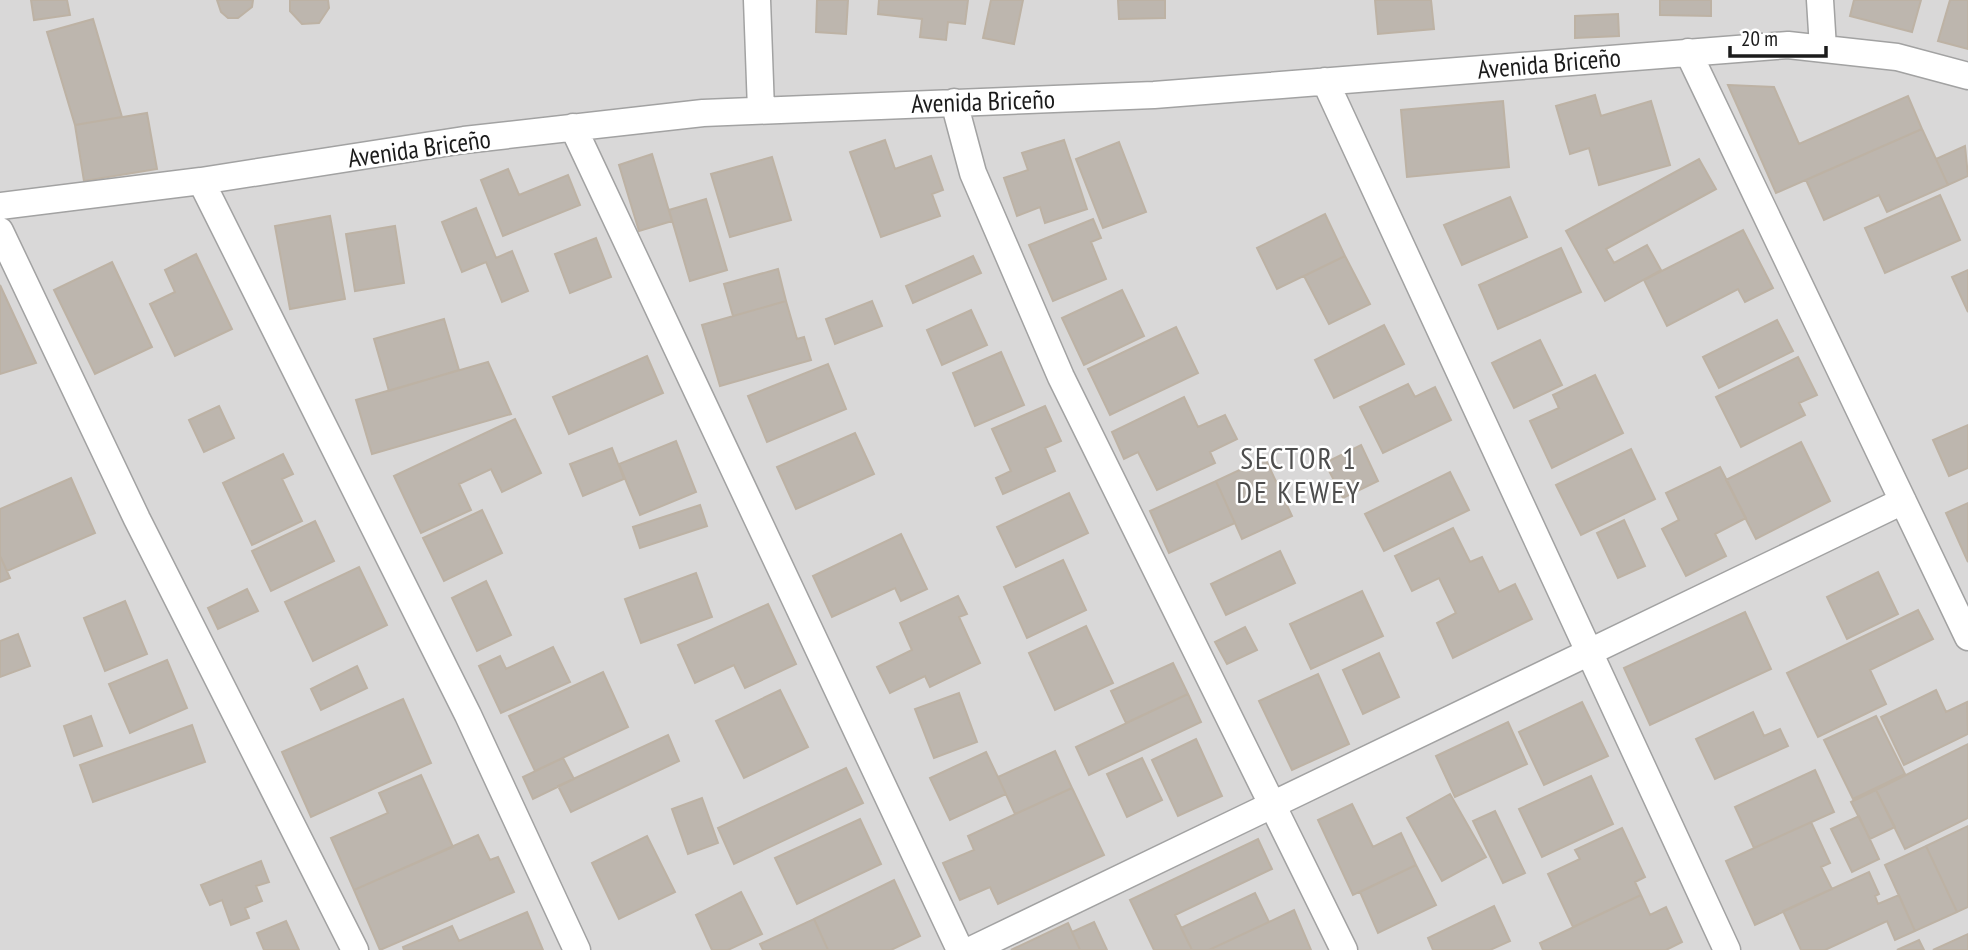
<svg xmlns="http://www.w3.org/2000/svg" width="1968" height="950" font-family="'PT Sans Narrow',sans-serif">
  <rect width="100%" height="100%" fill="#edeae1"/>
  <path fill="#d9d8d8" d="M0,0H1968V950H0Z"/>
  <path fill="#bdb6ae" stroke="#bdb2a4" stroke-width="2" d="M31,0H67L70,15L34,20Z
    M217,0H253L252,7L238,18H228L221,12Z
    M290,0H328L329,8L319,23L302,24L290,11Z
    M817,0H848L846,34L816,32Z
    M879,0H968L965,24L948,22L946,40L920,37L922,19L878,14Z
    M991,0H1023L1014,44L983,38Z
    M1118,0H1165V18L1119,19Z
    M1375,0H1431L1434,29L1378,34Z
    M1660,0H1711V16L1660,15Z
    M1854,0H1921L1912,32L1850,16Z
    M1950,0H1968V49L1938,41Z
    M1618,14L1619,36L1575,38V16Z
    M93,19L122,117L75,125L47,32Z
    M1728,85L1774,87L1799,144L1908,96L1922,129L1776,193Z
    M1595,95L1601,116L1651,101L1670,165L1599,185L1589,148L1570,154L1556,106Z
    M1503,101L1509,167L1407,177L1401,110Z
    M147,113L157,169L84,181L75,125Z
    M1922,129L1948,185L1887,212L1879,195L1824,220L1806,180Z
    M885,140L895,169L931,156L943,190L932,194L940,216L881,237L850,152Z
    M1064,140L1087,209L1045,223L1040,207L1017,216L1004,178L1028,170L1022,153Z
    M1119,142L1146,212L1103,228L1076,159Z
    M1965,146L1968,176L1948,185L1936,159Z
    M652,154L672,221L639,231L619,165Z
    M772,157L791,220L730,237L711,174Z
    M1699,159L1716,189L1606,249L1614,263L1647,245L1661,270L1605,301L1566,231Z
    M508,169L519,195L568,175L580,205L503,236L481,180Z
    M1940,195L1960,240L1885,273L1865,228Z
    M1510,197L1527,237L1462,265L1444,225Z
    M706,199L727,270L690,281L669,210Z
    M476,208L496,258L512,251L528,291L502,302L486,262L462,272L442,222Z
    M1325,214L1345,256L1277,289L1257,248Z
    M330,216L345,299L290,309L275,226Z
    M1093,219L1101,238L1091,242L1106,279L1053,301L1029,245Z
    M395,226L404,283L355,291L346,234Z
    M1743,230L1773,288L1745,302L1738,289L1667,326L1644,280Z
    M596,238L611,277L570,293L555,254Z
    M1561,248L1581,292L1498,329L1479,285Z
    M196,254L232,329L175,356L150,304L175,292L165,270Z
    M973,256L981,273L913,303L906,286Z
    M1345,256L1370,304L1329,324L1304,276Z
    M112,262L152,347L95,374L54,290Z
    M778,269L786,301L733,316L724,284Z
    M1968,270V312L1952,277Z
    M0,285L36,363L0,374Z
    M1122,290L1144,336L1084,365L1062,318Z
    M786,301L797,339L804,337L811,360L720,386L702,325Z
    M872,301L882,326L835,344L826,319Z
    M971,310L987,345L942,365L927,330Z
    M444,319L459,370L389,391L374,339Z
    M1777,320L1793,351L1719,388L1703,357Z
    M1384,325L1404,364L1334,398L1315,360Z
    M1176,327L1198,373L1110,415L1088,369Z
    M1540,340L1562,385L1514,408L1492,363Z
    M1001,352L1024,405L975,426L953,373Z
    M647,356L663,393L569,434L553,397Z
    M1798,357L1817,395L1799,403L1805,415L1741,447L1716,397Z
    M488,362L511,414L372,454L356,400Z
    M828,364L846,409L767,442L748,396Z
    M1595,375L1623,433L1552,468L1530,421L1559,408L1553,395Z
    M1408,384L1415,397L1435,387L1451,420L1383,453L1360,407Z
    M1184,397L1198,427L1225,415L1237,439L1210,452L1215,463L1157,490L1138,452L1124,459L1112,432Z
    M219,406L234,438L204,452L189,420Z
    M1045,406L1061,441L1045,448L1055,471L1003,494L996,478L1011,471L992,429Z
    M515,419L541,473L502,492L491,469L459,484L471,510L421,533L394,476Z
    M1968,425V468L1949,476L1933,440Z
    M855,433L874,474L796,509L777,467Z
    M676,441L696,492L640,515L619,464Z
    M1801,442L1830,501L1756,539L1726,480Z
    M1361,445L1378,481L1343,498L1325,463Z
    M612,448L624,479L583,496L570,464Z
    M1631,449L1655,499L1581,535L1556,485Z
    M283,454L293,474L282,479L302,521L252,545L223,483Z
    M1265,458L1292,516L1242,539L1216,481Z
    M1720,467L1746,518L1715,534L1726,556L1686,576L1662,529L1679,520L1666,493Z
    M1450,472L1469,510L1384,551L1365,514Z
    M71,478L95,533L7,571L0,556V509Z
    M1216,481L1235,523L1169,553L1150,511Z
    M1069,493L1088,533L1016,567L997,527Z
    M1968,503V562L1946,513Z
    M700,505L707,526L640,548L633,527Z
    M482,510L502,553L444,581L423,538Z
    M1624,520L1645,566L1618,578L1597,533Z
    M315,521L334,561L271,591L252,551Z
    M1453,528L1470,562L1482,557L1499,592L1515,584L1532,619L1453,658L1437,623L1456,613L1439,578L1412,591L1395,556Z
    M901,534L927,589L901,601L895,588L832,617L813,576Z
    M1280,551L1295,583L1226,615L1211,584Z
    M0,556L10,578L0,582Z
    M1063,560L1086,610L1027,638L1004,587Z
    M359,567L387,625L313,661L285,602Z
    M1878,572L1898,614L1847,639L1827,597Z
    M696,573L712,617L641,643L625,599Z
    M486,581L511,635L477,651L452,598Z
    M247,589L258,611L218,629L208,608Z
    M1362,591L1383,636L1311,669L1290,624Z
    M958,596L967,614L959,617L980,663L930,687L925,676L890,693L877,667L912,650L900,623Z
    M125,601L147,654L105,671L84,618Z
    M768,604L796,664L745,688L734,665L695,683L678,645Z
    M1918,610L1933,639L1870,670L1886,704L1818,737L1787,673Z
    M1745,612L1771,669L1650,725L1624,668Z
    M1086,626L1113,683L1055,710L1029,653Z
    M1245,627L1257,650L1227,664L1215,642Z
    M18,634L30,666L0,677V641Z
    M553,647L570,682L501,713L479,666L500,656L506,669Z
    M1379,653L1399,697L1363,714L1343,670Z
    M167,660L187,708L130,733L109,684Z
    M1173,663L1188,694L1126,723L1111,691Z
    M357,666L367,688L321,710L311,689Z
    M603,672L628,727L535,771L509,716Z
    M1318,674L1349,744L1292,770L1259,701Z
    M780,690L808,747L744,778L716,721Z
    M1936,690L1946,712L1967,702L1968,734L1904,765L1881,717Z
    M959,693L977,742L934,758L915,709Z
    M1188,694L1201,722L1089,775L1076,747Z
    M403,699L431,763L311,817L282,752Z
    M1582,702L1608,756L1544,785L1519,732Z
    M1753,712L1764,736L1780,729L1788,746L1715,779L1696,739Z
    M91,716L102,746L74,756L64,726Z
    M1876,716L1905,774L1853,799L1824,740Z
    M1508,722L1527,764L1455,797L1436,756Z
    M192,725L205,762L93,802L80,765Z
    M668,735L679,761L571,812L558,786Z
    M1196,739L1222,796L1178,816L1152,760Z
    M1968,744V818L1905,849L1876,790Z
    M1055,751L1072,788L1015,814L998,777Z
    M986,752L1006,794L950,820L930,778Z
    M563,758L574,779L533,799L523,777Z
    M1142,758L1162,800L1127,817L1107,774Z
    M846,768L863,803L734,864L718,828Z
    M1815,770L1834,812L1754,848L1735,807Z
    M421,775L453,847L354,890L331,838L388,813L379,793Z
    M1591,776L1613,824L1542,857L1519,809Z
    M1072,788L1104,855L998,904L990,887L960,900L943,863L974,850L968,836Z
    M1876,790L1895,827L1870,839L1851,802Z
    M1450,794L1486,857L1442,881L1407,818Z
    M702,798L718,843L688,854L672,809Z
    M1352,804L1373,847L1401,833L1416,865L1353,895L1318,820Z
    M1495,811L1525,873L1503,883L1473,821Z
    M1859,816L1879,859L1852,872L1831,829Z
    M860,819L881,864L797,904L775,858Z
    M1811,822L1830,863L1821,867L1832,889L1755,925L1726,861Z
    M1968,826V907L1957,912L1926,846Z
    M1622,828L1645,877L1635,882L1641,895L1573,927L1548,874L1580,859L1575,850Z
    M478,835L490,860L498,857L514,892L380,950L354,890Z
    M647,836L675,892L619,919L592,863Z
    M1258,839L1272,869L1175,915L1192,950H1154L1130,900Z
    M1926,846L1957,912L1915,931L1885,865Z
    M261,861L269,882L256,886L262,901L245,908L249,918L231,925L222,900L210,905L201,885Z
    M1416,865L1436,905L1378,933L1360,892Z
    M1869,872L1879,894L1875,896L1878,904L1899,895L1915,931L1895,940L1887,921L1825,950H1801L1783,911Z
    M894,880L920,936L891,950H828L814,919Z
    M741,892L762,934L728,950H712L696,915Z
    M1255,893L1269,922L1209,950H1192L1181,928Z
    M1641,895L1650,915L1666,907L1682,942L1666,950H1543L1540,943Z
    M1494,906L1510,941L1490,950H1433L1428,938Z
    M1294,910L1311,950H1209L1269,922Z
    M527,912L543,950H404L403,947L452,926L459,941Z
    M814,919L828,950H763L760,944Z
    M286,921L299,950H264L257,933Z
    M1094,922L1107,950H1080L1072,932Z
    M1068,923L1080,950H1011Z
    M1968,934V950H1933Z
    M1919,940L1924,950H1897Z"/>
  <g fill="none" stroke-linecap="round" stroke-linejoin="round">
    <defs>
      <path id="street" d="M757,0L761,110
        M1820,0L1823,48
        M1688,52L1968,637
        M1325,81L1727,950
        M954,102L973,173L1061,377L1344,950
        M573,127L960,950
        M201,181L468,715L577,950
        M0,206L201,181L464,140L703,113L1154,95L1788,45L1897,57L1968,76
        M0,231L137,519L355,950
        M971,950L1903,501"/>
    </defs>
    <use href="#street" stroke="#a2a2a2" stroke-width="29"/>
    <use href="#street" stroke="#fff" stroke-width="26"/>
  </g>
  <g text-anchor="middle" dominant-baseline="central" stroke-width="5" stroke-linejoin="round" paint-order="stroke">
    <g font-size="26" fill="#1b1b1b" stroke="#fff">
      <text transform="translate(1549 63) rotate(-5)">Avenida Briceño</text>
      <text transform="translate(983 101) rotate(-2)">Avenida Briceño</text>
      <text transform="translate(419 148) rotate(-8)">Avenida Briceño</text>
    </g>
    <g font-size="30" letter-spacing="2" fill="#4e4e4e" stroke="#fff">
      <text x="1299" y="457">SECTOR 1<tspan x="1299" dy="34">DE KEWEY</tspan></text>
    </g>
  </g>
  <path d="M1730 46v10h96v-10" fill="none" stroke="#1b1b1b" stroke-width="3.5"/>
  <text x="1741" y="46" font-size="21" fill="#1b1b1b" stroke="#ffffff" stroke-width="5" paint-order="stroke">20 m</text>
</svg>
